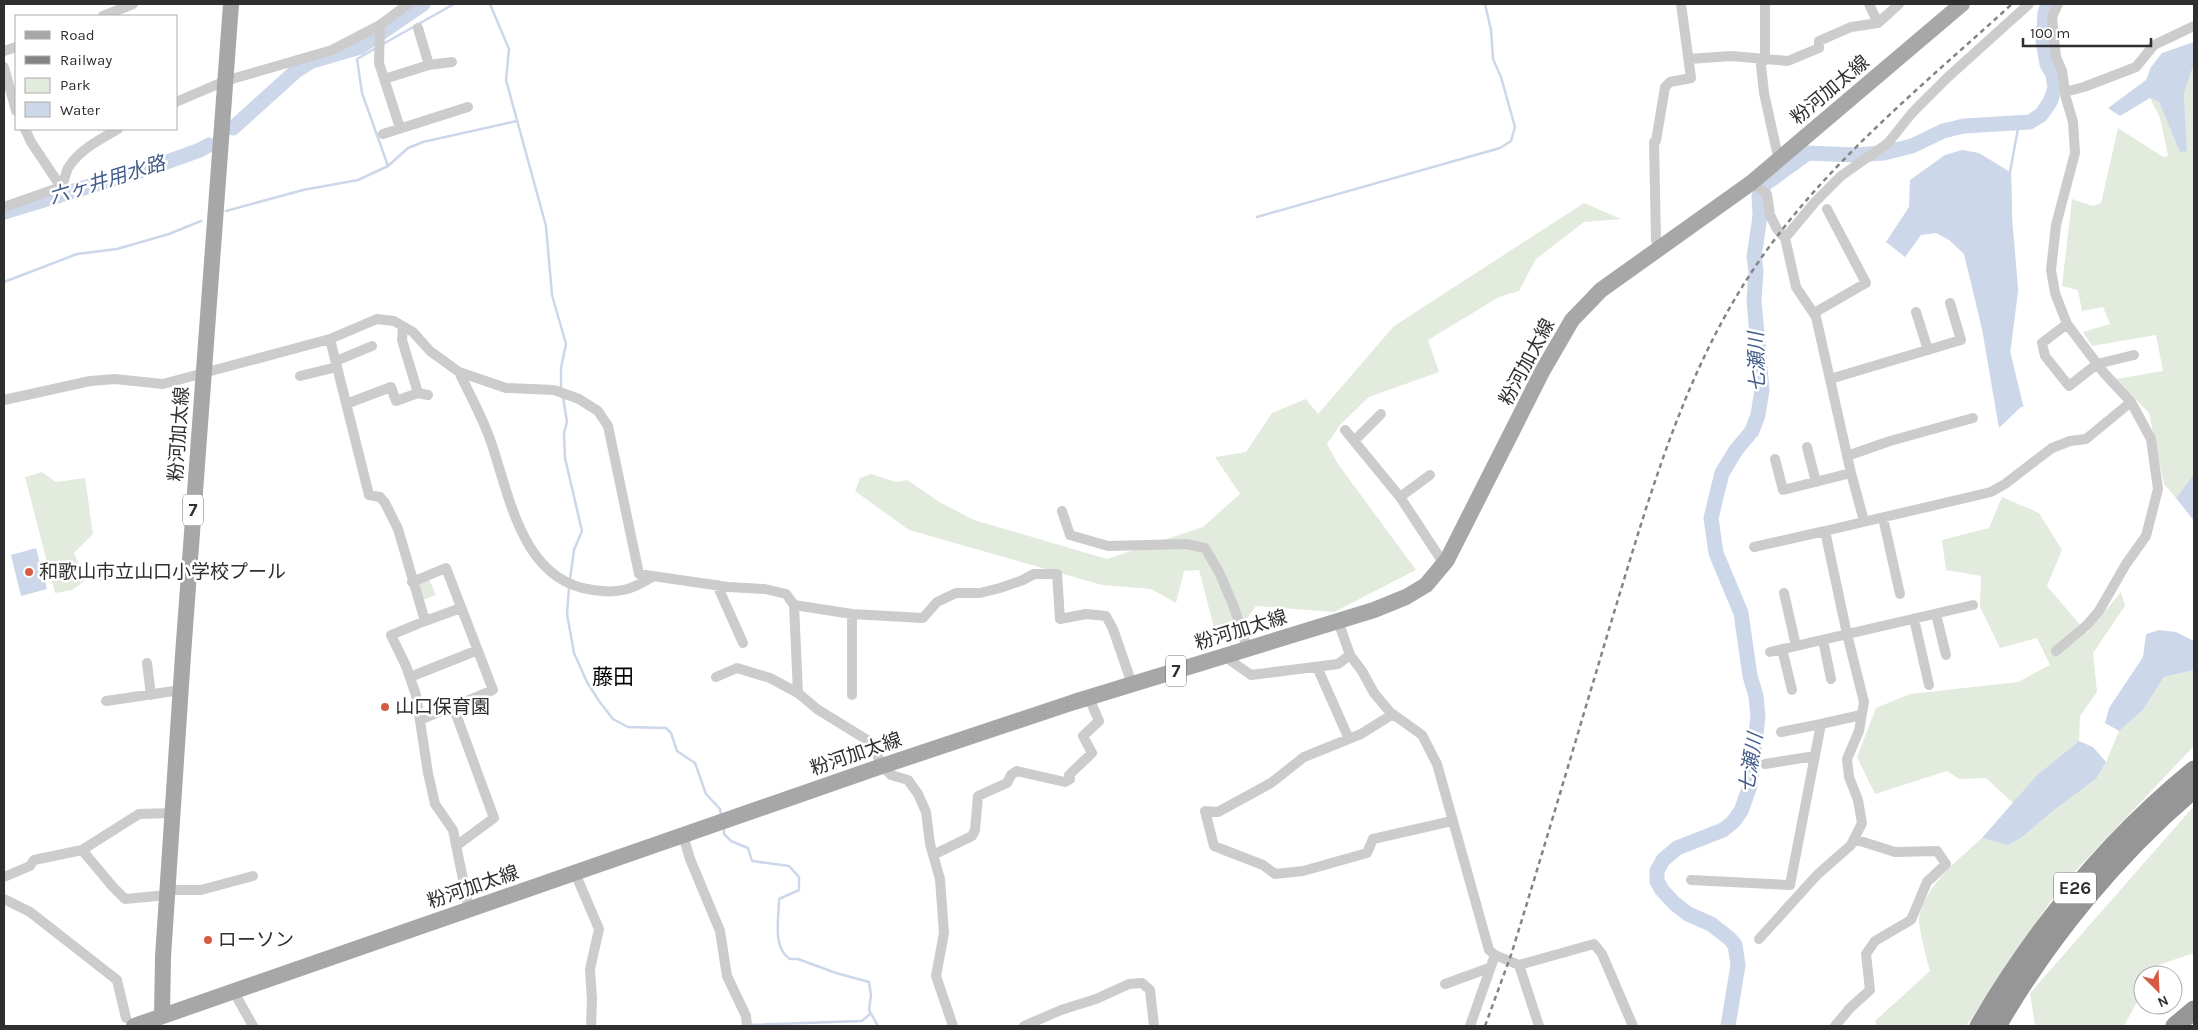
<svg xmlns="http://www.w3.org/2000/svg" width="2198" height="1030" font-family="Karla,'Noto Sans JP',sans-serif">
  <rect width="100%" height="100%" fill="#fff"/>
  <path fill="#e2ebde" d="M2194,64V474L2176,498L2164,484L2149,413L2116,379L2163,371L2156,335L2092,346L2083,332L2110,324L2103,307L2082,311L2078,290L2062,286L2072,199L2093,206L2101,203L2118,128L2163,157L2168,156L2160,118L2150,98L2159,102L2180,151H2187L2184,93Z
    M1584,203L1621,219L1584,222L1536,259L1519,291L1499,297L1428,340L1439,372L1369,397L1340,425L1327,444L1338,464L1416,570L1334,612L1256,606L1230,643L1216,636L1199,570L1184,571L1176,603L1151,589L1102,585L909,530L855,491L860,478L871,474L896,482L907,480L941,503L974,520L1107,559L1203,527L1240,494L1215,457L1246,452L1272,413L1306,399L1318,414L1394,326Z
    M42,472L56,482L85,478L93,534L74,553L86,580L72,590L55,593L25,477Z
    M2002,497L2039,513L2062,550L2047,586L2087,633L2121,592L2125,606L2093,653L2097,692L2080,716L2079,741L2037,775L2013,803L1986,778L1959,779L1947,771L1875,794L1857,757L1876,708L1910,694L2018,682L2050,665L2037,638L2000,648L1980,607L1981,576L1946,570L1942,540L1989,528Z
    M429,579L436,595L421,601L415,583Z
    M2194,670V746L2061,886L1966,1026H1877L1875,1021L1930,971C1927,960 1918,927 1919,918C1926,884 1958,860 1982,838L2008,845L2021,838L2054,810L2096,779L2106,762L2119,731L2143,710L2164,677Z
    M2194,806V953L2158,965L2152,975H2143V991L2124,1026H2035L2030,993Z"/>
  <path fill="#ccd7e9" d="M2194,42V64L2184,93L2187,151L2180,152L2159,102L2150,98L2120,116L2108,108L2146,80L2151,67L2162,53Z
    M1962,150L1979,153L2010,172L2011,220L2017,290L2009,352L2022,406L1999,428L1982,329L1964,254L1949,240L1936,233L1921,235L1905,257L1886,242L1909,207L1910,180L1945,155Z
    M2194,474V521L2176,498Z
    M36,548L47,589L21,596L11,555Z
    M2159,630L2176,632L2194,641V670L2164,677L2143,710L2119,731L2105,723L2109,708L2143,657L2146,634Z
    M2079,741L2093,747L2106,762L2096,779L2054,810L2021,838L2008,845L1982,838L2037,775Z"/>
  <g fill="none" stroke-linecap="round" stroke-linejoin="round">
    <path stroke="#ccd7e9" stroke-width="2.5" d="M490,4L509,49L506,80L546,226L552,295L566,344L561,368V389
      M383,44L454,4
      M376,48L357,59L362,93L388,166
      M2019,123L2010,172L2011,220L2017,290L2009,352L2022,406
      M226,211L303,190L358,180L388,166L408,148L423,142L517,121
      M1257,217L1500,148L1511,141L1515,127L1501,77L1493,59L1491,30L1485,4
      M4,282L77,254L117,249L169,234L201,221
      M563,397L567,422L564,433L565,458L582,531L574,550L570,579
      M569,587L567,614L574,653L587,682L599,701L613,719L628,727L666,728L671,733L677,751L695,763L706,794L720,809L721,815
      M724,827V834L731,841L748,848L752,861L789,866L799,877V890L779,899C779,918 772,948 790,959H798L836,973L869,982L871,995L869,1010L878,1026
      M751,1025L862,1021L870,1014"/>
    <path stroke="#ccd7e9" stroke-width="15" d="M233,128L296,71L312,61L360,47L423,4
      M4,212L150,168L200,150L209,145
      M1728,1026L1738,965L1735,945L1729,938L1711,924L1688,914L1674,903L1662,890L1657,881V871L1663,860L1677,848L1723,830L1733,822L1741,811L1750,786L1758,716L1756,696L1750,676L1741,613L1716,553L1711,518L1722,473L1736,450L1752,431L1758,415L1762,390L1754,301L1756,271L1754,257L1760,216L1759,196L1765,184L1808,153L1854,155L1884,153L1912,146L1943,131L1964,126L2030,122L2041,115L2050,102L2055,88L2053,75L2047,64L2043,41L2045,13L2048,4"/>
    <path stroke="#ccc" stroke-width="10" d="M1765,4V58L1761,65L1764,93L1777,152L1780,157
      M1869,4L1878,23
      M103,16L133,4
      M380,25L379,63L400,128
      M418,28L429,65
      M4,51L16,47
      M1689,59L1731,56L1788,61L1819,48V41L1851,27L1878,23L1899,4
      M4,67L16,111
      M384,79L429,65L452,62
      M2065,92L2084,87L2136,67L2154,45L2194,26
      M176,102L225,81L332,50L380,25L408,4
      M25,129L31,142L61,187
      M383,134L468,107
      M1751,183L1767,194L1770,215L1777,229L1785,238L1796,287L1816,317L1851,473L1864,521
      M4,207L61,187C65,181 65,174 68,168C79,150 100,139 118,129
      M1785,238L1815,202L1841,176L1888,143L1912,113L1948,77L2029,4
      M1660,247L1656,240L1654,142L1656,141L1665,87L1670,82L1691,78L1681,4
      M1916,312L1928,350
      M1814,313L1866,283L1827,209
      M2067,324L2042,343L2045,356L2069,386L2097,364L2134,355
      M403,326L402,340L418,393
      M330,339L369,495L380,497L385,503L398,529L425,621L391,635L406,666L416,695L428,773L435,804L453,830L469,909
      M336,361L372,346
      M459,372C470,395 483,418 491,442C510,497 522,581 593,590C619,594 631,590 654,576
      M300,376L337,367
      M1830,379L1961,340L1950,303
      M4,400L90,381L115,379L163,384L330,339L377,319L394,321L413,332L430,351L459,372L506,388L554,390L579,399L598,411L608,426L639,574L728,587L765,589L786,594L794,605L798,693L817,709L872,743L882,766L891,775L908,780L918,794L926,812L930,844L940,879L944,933L936,976L953,1026
      M346,404L391,387L396,401L418,393L428,395
      M1345,430L1400,497L1444,564
      M1354,441L1381,414
      M1807,447L1816,482
      M1847,456L1890,441L1973,418
      M1775,459L1783,490L1851,473
      M1400,497L1430,475
      M1062,511L1070,535L1108,546L1186,544L1205,548L1219,572L1234,607L1247,648
      M1883,518L1900,594
      M1754,547L1825,531
      M412,582L446,568L493,690L420,720
      M717,585L743,643
      M1784,593L1796,646
      M794,605L852,614L923,618L937,602L956,593H980L1000,588L1023,580L1034,574H1057L1060,619L1086,614L1106,616L1113,629L1132,684
      M852,614V695
      M1936,614L1946,655
      M1914,619L1929,685
      M425,621L461,608
      M1338,621L1350,655L1362,671L1374,693L1390,712L1422,735L1437,764L1489,950L1495,955L1519,965L1594,944L1602,954L1633,1026
      M1823,640L1831,679
      M1782,649L1792,690
      M2056,651L2087,625L2099,611L2126,564L2146,536L2158,489L2151,439L2131,402L2104,373L2067,324L2055,293L2051,270L2056,225L2075,153L2073,122L2066,98L2062,71L2056,57L2052,17L2058,4
      M1770,652L1973,605
      M1224,656L1251,675L1338,664L1350,655
      M147,663L151,695
      M1317,667L1349,739
      M410,677L478,650
      M716,677L737,668L770,678L798,693
      M106,701L181,690
      M453,706L494,818L456,846
      M1393,714L1361,734L1304,757L1271,783L1218,812L1205,811L1214,846L1263,865L1275,874L1303,871L1367,853L1373,839L1452,821
      M1781,732L1821,724
      M1765,764L1815,756
      M683,835L690,859L720,931L727,976L746,1016L747,1026
      M82,850L113,887L125,899L167,895
      M933,855L972,836L975,830L978,796L1007,783L1011,775L1017,771L1065,782L1070,779L1069,775L1092,753L1083,736L1099,721L1089,698
      M575,873L599,929L590,969L592,1000L591,1026
      M4,877L30,866L34,860L82,850L139,814L172,813
      M1691,880L1790,885L1821,724L1861,715
      M168,890H201L253,876
      M4,899L30,912L117,980L126,1018
      M1759,939L1817,875L1851,845L1862,823L1858,800L1849,777L1847,759L1859,731L1864,702L1847,634L1825,531L1991,492L2005,484L2052,448L2070,441L2086,439L2131,402
      M1519,965L1539,1026
      M1445,984L1489,968
      M234,992L253,1026
      M1024,1026L1061,1010L1096,999L1129,984L1142,983L1150,990L1154,1026
      M1470,1026L1495,955
      M1835,1026L1850,1008L1870,990L1866,954L1875,941L1911,920L1927,882L1946,864L1937,851L1895,852L1854,839"/>
    <path stroke="#a7a7a7" stroke-width="16" d="M162,1016L163,957L183,655L231,4
      M134,1026L882,766L1074,702L1374,610L1406,597L1426,585L1447,560L1543,370L1572,320L1601,290L1751,183L1962,4"/>
    <path stroke="#969696" stroke-width="19" d="M1979,1026C2036,929 2107,841 2194,770
      M1997,1026C2048,938 2116,855 2194,789
      M2175,1026L2194,1010"/>
    <path stroke="#848484" stroke-width="2.5" stroke-dasharray="5 4" stroke-linecap="butt" d="M1485,1026L1511,955C1547,839 1581,722 1616,606C1651,491 1684,375 1751,273C1820,168 1920,88 2012,4"/>
  </g>
  <g fill="#d65b41" stroke="#fff" stroke-width="2">
    <circle cx="29" cy="572" r="5"/>
    <circle cx="385" cy="707" r="5"/>
    <circle cx="208" cy="940" r="5"/>
  </g>
  <g text-anchor="middle" dominant-baseline="central" stroke-width="5" stroke-linejoin="round" paint-order="stroke">
    <g fill="#fff" stroke="#6d6d6d" stroke-width="1">
      <rect x="183" y="494.5" width="20" height="31" rx="4"/>
      <rect x="1166" y="655.5" width="20" height="31" rx="4"/>
      <rect x="2054" y="872.5" width="42" height="31" rx="4"/>
    </g>
    <g font-size="18" font-weight="bold" fill="#2f2f2f">
      <text x="193" y="510">7</text>
      <text x="1176" y="671">7</text>
      <text x="2075" y="888">E26</text>
    </g>
    <g font-size="19" fill="#2f2f2f" stroke="#fff">
      <text transform="translate(1830 90) rotate(-40)">粉河加太線</text>
      <text transform="translate(1527 362) rotate(-62)">粉河加太線</text>
      <text transform="translate(179 434) rotate(-86)">粉河加太線</text>
      <text transform="translate(1241 630) rotate(-17)">粉河加太線</text>
      <text transform="translate(856 754) rotate(-19)">粉河加太線</text>
      <text transform="translate(473 887) rotate(-19)">粉河加太線</text>
    </g>
    <g font-size="19" fill="#2f2f2f" stroke="#fff" text-anchor="start">
      <text x="39" y="572">和歌山市立山口小学校プール</text>
      <text x="395" y="707">山口保育園</text>
      <text x="218" y="940">ローソン</text>
    </g>
    <g font-size="20" font-style="italic" fill="#445e8b" stroke="#fff">
      <text transform="translate(107 180) rotate(-17)">六ヶ井用水路</text>
      <text transform="translate(1757 362) rotate(-92)">七瀬川</text>
      <text transform="translate(1751 763) rotate(-81)">七瀬川</text>
    </g>
    <g font-size="21" fill="#000" stroke="#fff">
      <text x="613" y="677">藤田</text>
    </g>
  </g>
  <rect width="2198" height="1030" fill="none" stroke="#2f2f2f" stroke-width="10"/>
  <rect x="15" y="15" width="162" height="115" fill="#ffffff" stroke="#acacac"/>
  <rect x="25" y="31" width="25" height="8" fill="#a7a7a7" stroke="#acacac"/>
  <text x="60" y="40" font-size="15" fill="#2f2f2f">Road</text>
  <rect x="25" y="56" width="25" height="8" fill="#848484" stroke="#acacac"/>
  <text x="60" y="65" font-size="15" fill="#2f2f2f">Railway</text>
  <rect x="25" y="78" width="25" height="15" fill="#e2ebde" stroke="#acacac"/>
  <text x="60" y="90" font-size="15" fill="#2f2f2f">Park</text>
  <rect x="25" y="102" width="25" height="15" fill="#ccd7e9" stroke="#acacac"/>
  <text x="60" y="115" font-size="15" fill="#2f2f2f">Water</text>
  <g transform="translate(2158 990) rotate(156)"><circle r="24" fill="#ffffff" stroke="#acacac"/>
  <path d="M0-4L9 19L0 12L-9 19Z" fill="#d65b41"/>
  <text y="-8" font-size="14" font-weight="bold" text-anchor="middle" fill="#2f2f2f">N</text>
  </g>
  <path d="M2023 38v8h128v-8" fill="none" stroke="#2f2f2f" stroke-width="2.5"/>
  <text x="2030" y="38" font-size="15" fill="#2f2f2f" stroke="#ffffff" stroke-width="4" paint-order="stroke">100 m</text>
</svg>
